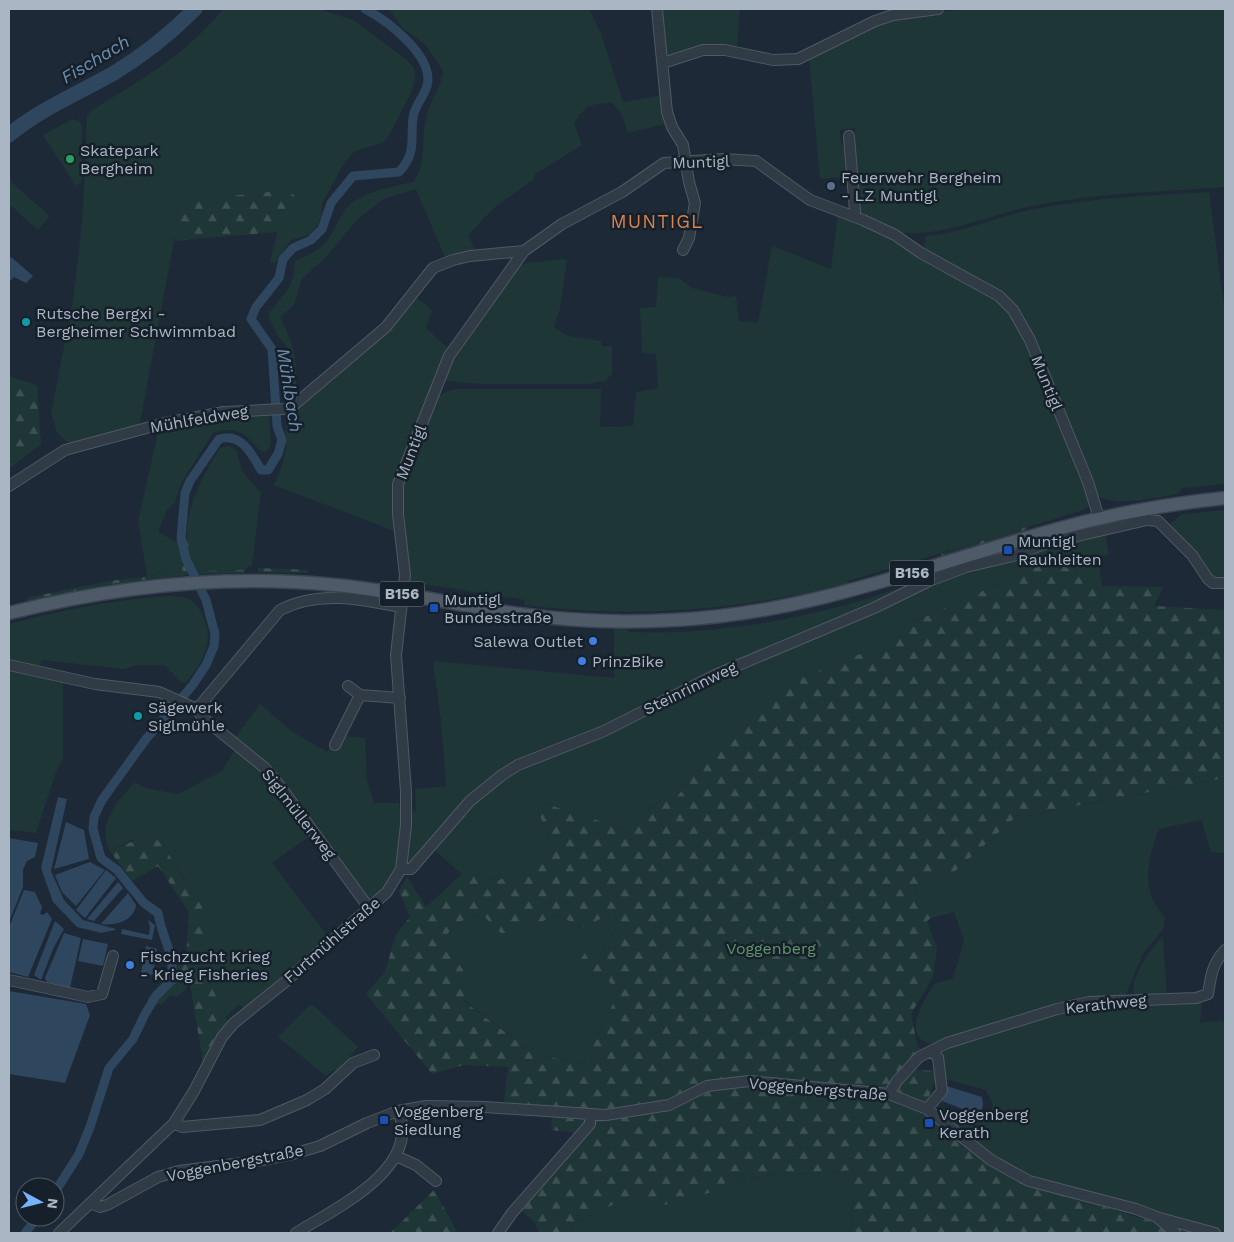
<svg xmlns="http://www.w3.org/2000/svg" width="1234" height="1242" font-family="'Work Sans',sans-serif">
  <defs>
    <pattern id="forest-firs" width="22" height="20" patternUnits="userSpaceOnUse" patternTransform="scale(1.25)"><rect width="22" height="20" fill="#1f3637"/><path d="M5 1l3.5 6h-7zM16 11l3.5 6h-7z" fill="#3d5152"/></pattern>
  </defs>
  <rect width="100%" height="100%" fill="#1d2936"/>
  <path fill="#1f3637" d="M223,9H319L353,20L407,60L414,68L415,79L412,91L388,137L382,143L355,151L344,163L322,204L321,217L312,234L291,240L275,263L270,262L277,232L299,200L178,201L174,241L139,428L70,444L57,433L51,413L73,301L83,213L87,116L91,111C139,81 187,54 223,9Z
    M389,9H589L601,33L623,102L662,95L669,123L628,133L621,113L612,103C592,103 583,106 574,124L582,145L534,175V179L495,207L469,234L475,253L446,260L416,189L383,199L357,220L327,256L302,279L294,305L280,317C297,349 297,365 296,401L285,406L282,398L288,348L278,336L268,315C283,293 294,290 295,261C309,255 323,249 331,235C336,227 339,218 344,211C360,191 390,187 414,182C428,156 420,139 427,115C431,98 440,92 443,71L425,44L402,28Z
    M659,9H740L737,49L666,58Z
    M970,9H1225V187C1161,192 1095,193 1032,206C989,215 949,235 905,233C895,233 864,219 858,211L853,145L856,142L855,128L840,130L841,144L846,148L849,177L820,179L809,57L876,24L924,13Z
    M73,119L79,121L82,127L81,183L76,186L43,135Z
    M9,180L50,216L38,230L9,204Z
    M1209,192L1225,312V484L1182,488L1178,494C1155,497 1110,510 1093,492L1014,309L923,252L926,236C963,233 998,216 1034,209C1092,198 1150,195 1209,192Z
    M838,214L886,233L995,297L1022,327L1092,504L1081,511L848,581V584C737,610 639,619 524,605L525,600L411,582L401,511L403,479L434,400L443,393L457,389H601L600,427L633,426L636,392L658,388L656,354L642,353L640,308L656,307L658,277L679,278L692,288L728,297L736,296L739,321L758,323L772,246L831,269Z
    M562,259L567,260L560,309L554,327L568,336L602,341V346H612V374L605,381L589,384H479L445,381L444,379L453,356L517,267L527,263Z
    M417,298L432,310L426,328L449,349L402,463L397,532L274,485C288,455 287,444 285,412Z
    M269,413L271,445L267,451H261C245,434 237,425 213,433L181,483L175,502L167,510L158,532L175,541L184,572L147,576L138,521L159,428L232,415Z
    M229,446L237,451L242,471L258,490L261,491L252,565L244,570L197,571C194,561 187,548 187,537C186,504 204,475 220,448Z
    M1225,510V578H1212L1170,528V524L1182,514Z
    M1105,531L1109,555L1098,556L1102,586H1085L1066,554L895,630L897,639L686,770L693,777L671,804L663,798L625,829L537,801C538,822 554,836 553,857L499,880L462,874L428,845L411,864L399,859L395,873L371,904L317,831L272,863L330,939L244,1009L239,1004L226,1017L207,977L185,879L172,861L167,848L132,840L110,851C96,825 118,800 135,782L145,788L178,794L222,771L235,749L234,739L260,704L293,732L327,752L330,747L337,749L345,736L365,738L367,780L374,803H399L400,812L416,811L415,789L446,786L441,721L433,661L614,678V628H623L631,632C700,635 772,624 838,607C867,600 894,589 922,580C982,562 1044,548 1105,531Z
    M171,596C175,597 182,596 186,598C202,603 211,631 207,645C204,660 195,671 186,683L180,682L165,665H138L124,669L42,660L36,674L63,680V759L55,775L36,833L9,830V624C62,610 115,599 171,596Z
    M1225,778V853L1211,852L1201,820L1159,829C1147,861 1140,890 1165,918L1164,928L1143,954L1127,992L1123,996L934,1045C898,1038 924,1001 934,984L953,978L964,940L954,912L931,918L915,893L944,866L953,873L1016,817Z
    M614,911L618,929L601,953L591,958L581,967L605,976L618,993L585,1063L547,1057L527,1049L464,1000L467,977L444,938L457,923L481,913L515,933L557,915L584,928Z
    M1163,936L1167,996H1135C1126,982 1153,946 1163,936Z
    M1202,1000L1200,1023L1222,1020L1225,1025V1233L1181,1218L1031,1177L992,1156L949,1122L952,1115L976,1123L989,1115L993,1105L986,1090L945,1079L942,1056L948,1045L1080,1006Z
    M310,1005H313L358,1047L341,1066L326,1076L278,1037Z
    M855,1170L850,1233H568L575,1223L629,1197L658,1206L709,1193L734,1178Z"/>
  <path fill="url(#forest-firs)" fill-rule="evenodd" d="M288,190L299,200L277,232L174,241L178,201Z
    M9,376L37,386L41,444L9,469Z
    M1028,526V529L942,556L941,554Z
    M187,538L197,571L244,570V573L195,574L184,539Z
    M175,541H178L188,575L110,584L27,601L26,598L109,581L183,572Z
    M1066,554L1085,586L1163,587L1154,606L1225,610V778L1016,817L953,873L943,867L915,893L931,918L927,921L937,948L933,977L911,1014L917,1045L927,1055L915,1070L938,1071L923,1114L991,1166L1021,1182L1191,1233H850L855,1170L734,1178L709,1193L657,1207L629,1197L575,1223L568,1233H540L534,1222L519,1208L580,1133L551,1130L553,1109L504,1103L508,1067L464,1065L432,1074L366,994L385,972L396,934L410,917L399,891L407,877L426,907L462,874L499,880L553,857C554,836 538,822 537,801L625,829L664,798L671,804L693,777L686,770L794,681L897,639L895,630ZM614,911L618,929L601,953L591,958L586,952L579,961L581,967L605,976L618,993L585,1063L547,1057L527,1049L464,1001L467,977L444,938L457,923L481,913L501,933H515L557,915L584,928Z
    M258,568L308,570V573L258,572Z
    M150,834L167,848L172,861L202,907L204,954L207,977L229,1024L203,1062L190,984L177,997L170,995L162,1004H155L147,998L186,956L189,912L158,866L132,881L110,851Z
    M434,1190L458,1233H390Z"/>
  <path fill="#2f465f" d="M11,257L33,276L26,283L14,277L9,282V259Z
    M58,797L67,799L51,871L64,900L83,920L116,929L115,930L101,933L77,927L53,902L41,868Z
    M66,822L84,830L89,859L54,869Z
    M9,838L38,843L35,857L27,861L23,870V887L9,922Z
    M90,862L105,870L76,906L62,892L55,875Z
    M106,870L116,878L85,918L76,910Z
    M118,882L123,888L94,921L87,919Z
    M24,890L35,892L42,907L40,914L43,915L47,912L52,919L28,977L9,972V927Z
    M128,893L136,905C134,921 115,926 101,924Z
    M148,920L155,925L152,940L121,934L122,929L149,935L150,927Z
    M55,921L64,929L53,949L41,980L34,975Z
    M64,933L81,938L70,988L47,982L45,978Z
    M83,939L108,944L103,966L78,961Z
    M146,946L157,949L153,975L141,973Z
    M9,991L86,1004L90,1015L65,1083L9,1074Z
    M946,1086L982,1097L983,1105L981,1112L965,1110L942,1101Z"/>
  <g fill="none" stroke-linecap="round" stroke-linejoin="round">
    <path stroke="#2f465f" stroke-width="9" d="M55,1192L79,1154L90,1127L109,1068L133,1039L145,1014L156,996L171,981C176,954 162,939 158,913L144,903L117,870L101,858L93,829L94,817L102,800L146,739L192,686L206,665L214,646L215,634L206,600L186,559L181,538L185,493L190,481L219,439C241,432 252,454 261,470H268L278,454L282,440L277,426L272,349L251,319L256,307L279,278L283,259L293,248L311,240L322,229L331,203L353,176L399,172C417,152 410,142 413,118C414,106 424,97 427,86C435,57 388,21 365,9
      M25,1233L38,1217"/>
    <path stroke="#2f465f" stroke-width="15" d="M9,135C40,109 79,93 114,73C144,55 171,33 195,9"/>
    <defs>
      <path id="minor" d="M657,9L667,112L672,127L683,145L689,182L695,203L689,238L683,250
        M663,63L703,50H725L773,60L798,59L875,21L893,15L938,9
        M849,136L855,211L854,216
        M9,486L65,450L165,423L224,412L284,409L294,405L386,327L433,268L453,260L470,256L524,251
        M9,665L95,684L159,692L197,709
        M348,686L360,695
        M335,745L360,695L400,698
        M401,869H411L470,801L502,775L518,765L604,731L715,675L874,608L929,581L966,567L1013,556L1047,543L1147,520L1158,521L1192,555L1208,579L1213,583H1225
        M369,908L280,786L265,768L202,717L197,709L280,610C318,590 361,599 400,607
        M9,980L88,997L102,994L113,956
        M889,1094L897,1081L919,1057L947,1043L1057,1009L1089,1002L1196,998L1208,994C1211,976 1212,964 1225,950
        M927,1109L942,1091L938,1057L931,1051
        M174,1123L182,1127L260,1120L307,1100L325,1089L353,1063L374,1055
        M396,1156L416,1165L436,1181
        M90,1203L100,1207L107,1205L158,1177L179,1171L257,1161L293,1154L320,1146L367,1123L398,1111L426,1106L485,1107L606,1115L669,1105L707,1086L749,1081L889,1094L927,1109L991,1160L1029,1181L1136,1209L1157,1217L1175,1233
        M1160,1218L1215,1233
        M59,1233L174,1123L194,1091L222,1037L234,1023L285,982L369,908L387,892L401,869L406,825V791L396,655L405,575L398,514V484L449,356L524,251L562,224L622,192L664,163L723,159L756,161L810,200L863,220L895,235L921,253L999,296L1013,310L1030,340L1088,482L1099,518
        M296,1233C334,1209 423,1168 398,1111
        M498,1233L512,1213L590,1124V1116"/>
      <path id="major" d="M9,613C116,586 225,574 335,585C397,591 458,605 519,614C570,621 623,623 674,620C807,614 928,565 1054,530C1110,514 1168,504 1225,498"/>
    </defs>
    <use href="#minor" stroke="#4e5965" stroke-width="12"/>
    <use href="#major" stroke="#3a4450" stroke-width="15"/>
    <use href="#minor" stroke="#313b46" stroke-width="10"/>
    <use href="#major" stroke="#4e5a67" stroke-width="12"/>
  </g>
  <circle fill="#2e9e5b" stroke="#16202a" stroke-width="2" cx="70" cy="159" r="5"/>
  <circle fill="#5c6f8a" stroke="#16202a" stroke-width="2" cx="831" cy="186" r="5"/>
  <g fill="#0f9aa8" stroke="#16202a" stroke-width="2">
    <circle cx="26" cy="322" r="5"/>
    <circle cx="138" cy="716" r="5"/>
  </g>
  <g fill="#1a4fb4" stroke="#16202a" stroke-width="2">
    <rect x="1003" y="545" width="10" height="10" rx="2.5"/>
    <rect x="429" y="603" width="10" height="10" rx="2.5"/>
    <rect x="379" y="1115" width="10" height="10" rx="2.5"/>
    <rect x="924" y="1118" width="10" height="10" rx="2.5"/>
  </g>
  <g fill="#3f7fe0" stroke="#16202a" stroke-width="2">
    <circle cx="593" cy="641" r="5"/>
    <circle cx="582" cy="661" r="5"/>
    <circle cx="130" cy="965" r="5"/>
  </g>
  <g text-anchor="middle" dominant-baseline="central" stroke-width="5" stroke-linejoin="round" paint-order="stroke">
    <g fill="#16202a" stroke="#7e8996" stroke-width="1">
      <rect x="889.5" y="560.5" width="45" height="25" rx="4"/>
      <rect x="379.5" y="581.5" width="45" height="25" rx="4"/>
    </g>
    <g font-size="15" font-weight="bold" fill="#aab6c4">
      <text x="912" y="573">B156</text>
      <text x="402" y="594">B156</text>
    </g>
    <g font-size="16" fill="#aab6c4" stroke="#16202a" text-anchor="start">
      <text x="80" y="150">Skatepark<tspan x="80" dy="18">Bergheim</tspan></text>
      <text x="841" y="177">Feuerwehr Bergheim<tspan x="841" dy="18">- LZ Muntigl</tspan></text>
      <text x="36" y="313">Rutsche Bergxi -<tspan x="36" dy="18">Bergheimer Schwimmbad</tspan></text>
      <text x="1018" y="541">Muntigl<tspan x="1018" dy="18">Rauhleiten</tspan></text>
      <text x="444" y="599">Muntigl<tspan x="444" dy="18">Bundesstraße</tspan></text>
      <text x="583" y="641" text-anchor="end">Salewa Outlet</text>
      <text x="592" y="661">PrinzBike</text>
      <text x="148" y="707">Sägewerk<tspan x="148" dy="18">Siglmühle</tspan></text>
      <text x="140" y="956">Fischzucht Krieg<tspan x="140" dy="18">- Krieg Fisheries</tspan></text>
      <text x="394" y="1111">Voggenberg<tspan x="394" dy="18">Siedlung</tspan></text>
      <text x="939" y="1114">Voggenberg<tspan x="939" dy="18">Kerath</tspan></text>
    </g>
    <g font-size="16" fill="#aab6c4" stroke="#16202a">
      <text transform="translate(701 162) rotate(-2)">Muntigl</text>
      <text transform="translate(1047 383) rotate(68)">Muntigl</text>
      <text transform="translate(199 419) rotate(-10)">Mühlfeldweg</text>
      <text transform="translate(411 452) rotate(-69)">Muntigl</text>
      <text transform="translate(690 688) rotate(-26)">Steinrinnweg</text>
      <text transform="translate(299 814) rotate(52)">Siglmüllerweg</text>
      <text transform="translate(332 940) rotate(-41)">Furtmühlstraße</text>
      <text transform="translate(1106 1004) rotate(-6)">Kerathweg</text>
      <text transform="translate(818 1089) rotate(5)">Voggenbergstraße</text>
      <text transform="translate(235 1163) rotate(-11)">Voggenbergstraße</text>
    </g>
    <g font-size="16" fill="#61956a" stroke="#16202a">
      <text x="771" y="948">Voggenberg</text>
    </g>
    <g font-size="18" font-style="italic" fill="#708eaf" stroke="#16202a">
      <text transform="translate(95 59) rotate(-31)">Fischach</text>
      <text transform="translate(290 390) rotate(81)">Mühlbach</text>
    </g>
    <g font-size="19" letter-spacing="1" fill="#d98350" stroke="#16202a">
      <text x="657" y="221">MUNTIGL</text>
    </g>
  </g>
  <rect width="1234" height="1242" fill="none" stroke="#aab6c4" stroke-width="20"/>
  <g transform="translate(40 1202) rotate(97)"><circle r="24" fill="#16202a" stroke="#515c68"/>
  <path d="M0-4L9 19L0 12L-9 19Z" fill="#75b3fe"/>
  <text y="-8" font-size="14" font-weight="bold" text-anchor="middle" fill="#aab6c4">N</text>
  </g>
</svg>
